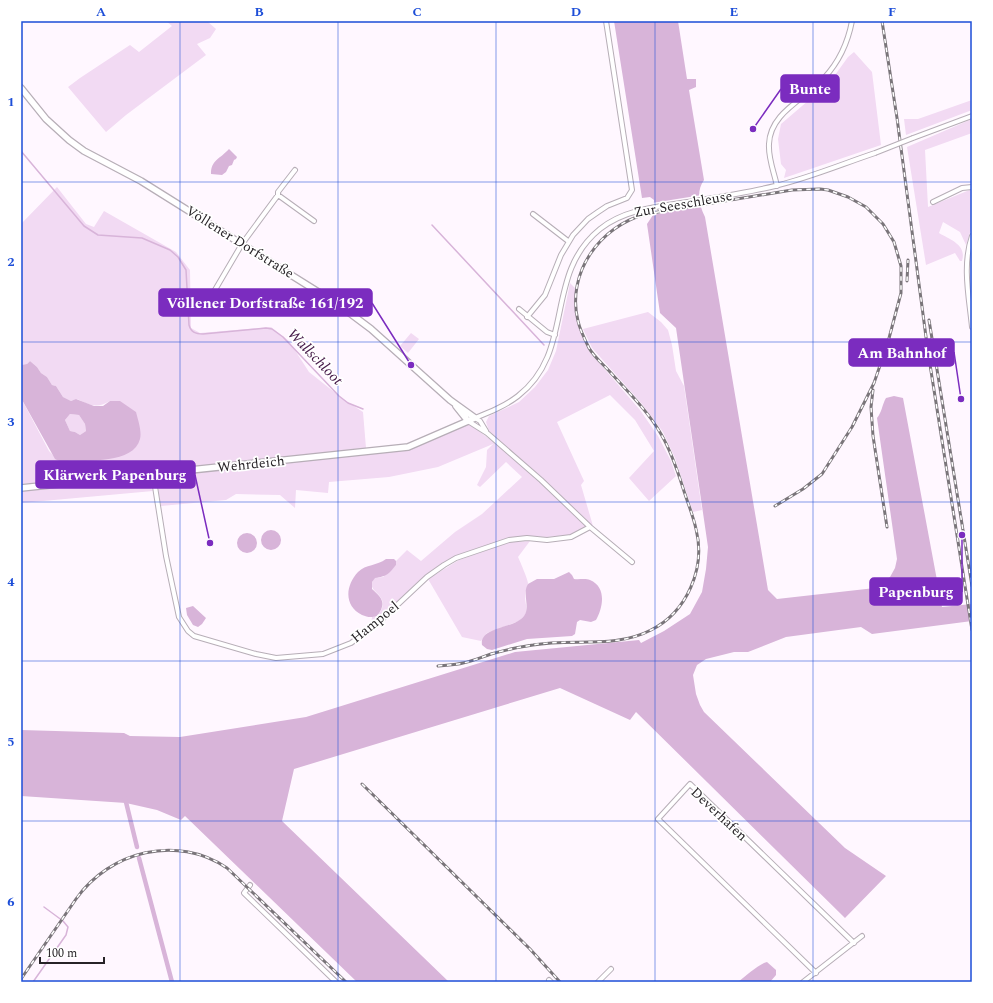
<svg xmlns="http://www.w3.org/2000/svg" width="993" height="1003" font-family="Spectral,serif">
  <rect width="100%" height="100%" fill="#fff7ff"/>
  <path fill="#f2daf3" d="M166,21H207L216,29L210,38L197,44L206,55L126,115L106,132L68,87L80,78L130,45L139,52L172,26Z
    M854,52L872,72L881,145L784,178L786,170L781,164L778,139L781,124L830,82L848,57Z
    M972,100V110L906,135L904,119H918Z
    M972,119V133L925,150L928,207L972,189V227L966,245L960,232L943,222L939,233C951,240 967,245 962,261H960L955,253L926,265L907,147Z
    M57,187L86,224L94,227L104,211L176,252L190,270L191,328L200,333L271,327L289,341L309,372L343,399L363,412L366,448L360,450L21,484V398L49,451L59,461L86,460L110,401C96,409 90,405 77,399L71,401L63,397L56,386L52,385L47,377L41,373L37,367L30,361L27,364L21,365V224Z
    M570,283L575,288L577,323L589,351L640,410L658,436L671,461L676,476L649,501L629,478L654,451L635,420L610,395L557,422L584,481L581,485L593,526L590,524L581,531L570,535L547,537L527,536L508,538L455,556L443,563L426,576L371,625L372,617C379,616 385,607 382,600C378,590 367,590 374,578L383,577L396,565V561L407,550L421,561L455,532L482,514L522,477L506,462L480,487L477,485L486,467L487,450L493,444L438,467L389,477L329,482L328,493L296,490L295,508L280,495L236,494L226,500L161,506L158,489L172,474L408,449L469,424L495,443L498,440L489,431L486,422L489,416L519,402L535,387L548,370L556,351Z
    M648,312L661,322L668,330L672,345L676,371L684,386L702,510L693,512L675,458L663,432L642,404L592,348L583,329Z
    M411,333L419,339L408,353L400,346Z
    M70,414L79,415L85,424L86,431L80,435L75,432L70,431L65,420Z
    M143,477L153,491L21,503V490Z
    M530,541L518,557C520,561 528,580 528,583C528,587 525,591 525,595C525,608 531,611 519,621L487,633L481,641L462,637L428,579L459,560L510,542Z"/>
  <path fill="#d8b4d9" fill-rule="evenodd" d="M614,21H678L687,79H696V87L689,90L704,180C696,191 699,205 705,217L768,590L777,599L875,588L890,577L895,568L897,559L877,418C882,412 882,405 886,398L894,396L903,398L942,607L972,604V621L872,634L861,627L786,637L748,652H734L706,659L697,665L693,675L696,694L700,705L704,712L845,848L886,876L845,918L636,712L630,720L560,688L294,769L282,821L449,982H357L185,816L181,820L157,810L126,803L21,796V730L124,733L130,736L180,737L306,717L515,652L639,640L641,643L664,631L690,614L702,592L706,569L708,547L676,328L660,313L647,224L653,215L654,200L650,197L642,198Z
    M229,149L237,157L236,159L234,160L232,165L229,166L226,172L222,175L211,174C211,160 220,159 229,149Z
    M30,361L37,367L41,373L47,377L52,385L56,386L63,397L71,401L76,399L94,406H103L110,401H120L136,412C138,420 142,431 140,439C134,464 87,460 67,461H59L55,459L21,398V365L27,364ZM70,414L79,415L85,424L86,431L80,435L75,432L70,431L65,420Z
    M261 540a10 10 0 1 1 20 0a10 10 0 1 1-20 0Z
    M237 543a10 10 0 1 1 20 0a10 10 0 1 1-20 0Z
    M386,559H394L396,561V565C388,575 387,576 375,578L372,582V589C382,598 387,603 377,616C371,618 367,617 362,615C344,606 345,586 358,572C366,564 377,566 386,559Z
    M569,572L572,575L574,579C579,580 585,578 590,580C607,587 603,608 596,620L591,622L580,620L577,622L575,634L572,636L527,639L492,650L487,649L482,645C479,628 511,628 521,619C533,610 521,595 528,584L537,579H554Z
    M193,606L206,618L202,624L198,627L193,625L187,615L186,608Z
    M767,962L776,970V975L770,982H738C746,976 759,964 767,962Z"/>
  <path fill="#fff7ff" d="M702,195L703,206L651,215L652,203Z"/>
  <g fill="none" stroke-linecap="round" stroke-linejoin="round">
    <path stroke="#d8b4d9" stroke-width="1.5" d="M21,151L84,226L98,235L142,238L170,250L178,257L186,270L189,325C191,332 195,334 203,334L266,328L272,329L283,337L339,396L348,403L363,409
      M432,225L544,345
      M33,982L66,935L68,927L63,921L44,907"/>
    <path stroke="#d8b4d9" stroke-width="4.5" d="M125,798L137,847
      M139,858L172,982"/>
    <defs>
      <path id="street" d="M913,138L972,116
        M777,186C774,172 768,158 769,144C770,112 806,99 824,78C839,62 848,42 852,21
        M278,195V192L295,170
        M933,202L962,188L972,187
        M533,214L568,241
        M972,236C962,265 969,297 972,327
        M208,305L212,295L242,244L278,195L314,221
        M519,309L547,332L555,335
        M527,317L545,295L561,255L573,235L588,219L598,212L607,206L627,198L632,190L606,21
        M475,418C490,412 505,406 518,396C576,351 543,275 600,229C627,207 666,206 700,200C725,196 750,192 775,186C809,178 842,164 875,153
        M475,418L480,421L486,431
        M468,421L487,433L541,480L590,527L632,562
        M153,474L166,556L179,617L188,631L194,636L256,654L276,658L323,654L351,643L377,624L427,577L444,565L456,558L509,540L527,538L547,540L571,537L590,527
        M250,885L244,893L336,982
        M816,973L658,819L690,784L854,943
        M549,980L551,982
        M598,982L611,969
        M803,982L862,936"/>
      <path id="secondary" d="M21,88L46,119L69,140L84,151L141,181L339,305L371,329L450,400L475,418L408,447L21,488
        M456,406L468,421"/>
    </defs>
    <use href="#street" stroke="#b7aeb7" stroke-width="6"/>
    <use href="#secondary" stroke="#b7aeb7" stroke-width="8"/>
    <use href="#street" stroke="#fff" stroke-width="4"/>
    <use href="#secondary" stroke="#fff" stroke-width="5.5"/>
    <defs>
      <path id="rail" d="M882,21L897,118L928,352L972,630
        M907,281L908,260
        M929,320L972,586
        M873,390L871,407L873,436L887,527
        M438,666C446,665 455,665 463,663C473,661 482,657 491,654C505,650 519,647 533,645C572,638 615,649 651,630C687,612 706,568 696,529C693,515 687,501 683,488C677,469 671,451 661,434C648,411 628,392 611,373C604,365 594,357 589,348C585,340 580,330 578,321C566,273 600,226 646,214L792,190L820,189L828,190L848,197L866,207L883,224L894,242L901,266V293L888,342L874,383L852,427L822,474L803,489L775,506
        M362,784L530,949L560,982
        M21,979L76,899C110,851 177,834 227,868L346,982"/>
    </defs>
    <use href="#rail" stroke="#7a757a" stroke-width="3"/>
    <use href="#rail" stroke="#fff" stroke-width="1.5" stroke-dasharray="4.5" stroke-linecap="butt"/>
    <defs>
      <path id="street-bridge" d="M875,153L913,138"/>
    </defs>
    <use href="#street-bridge" stroke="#b7aeb7" stroke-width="6" stroke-linecap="butt"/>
    <use href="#street-bridge" stroke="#fff" stroke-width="4"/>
  </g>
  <path fill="none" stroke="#1d4ed8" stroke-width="1" stroke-opacity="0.55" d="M180,21V982M338,21V982M496,21V982M655,21V982M813,21V982M21,182H972M21,342H972M21,502H972M21,661H972M21,821H972"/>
  <g text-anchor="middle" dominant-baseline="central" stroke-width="3.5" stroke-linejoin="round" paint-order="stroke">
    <g font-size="14" fill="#272327" stroke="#fff">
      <text transform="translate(683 204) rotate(-10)">Zur Seeschleuse</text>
      <text transform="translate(240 242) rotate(32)">Völlener Dorfstraße</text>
      <text transform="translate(251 464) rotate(-6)">Wehrdeich</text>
      <text transform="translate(375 622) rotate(-39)">Hampoel</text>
      <text transform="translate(719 814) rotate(43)">Deverhafen</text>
    </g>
    <g font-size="15" font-style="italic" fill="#451a48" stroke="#fff">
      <text transform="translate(315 357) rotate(46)">Wallschloot</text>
    </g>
  </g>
  <path fill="none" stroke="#7b2cbf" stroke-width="1.5" d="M753 129L781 89M411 365L372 303M961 399L954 352M210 543L195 475M962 535L962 592"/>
  <g fill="#7b2cbf" stroke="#fff" stroke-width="1.5">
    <circle cx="753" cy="129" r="4"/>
    <circle cx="411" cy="365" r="4"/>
    <circle cx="961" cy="399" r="4"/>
    <circle cx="210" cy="543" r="4"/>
    <circle cx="962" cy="535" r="4"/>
  </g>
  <g fill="#7b2cbf" stroke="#7b2cbf" stroke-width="1.5">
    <rect x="781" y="75" width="58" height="27" rx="4"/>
    <rect x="159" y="289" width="213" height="27" rx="4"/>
    <rect x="849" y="339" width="105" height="27" rx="4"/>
    <rect x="36" y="461" width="159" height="27" rx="4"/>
    <rect x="870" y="578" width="92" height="27" rx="4"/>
  </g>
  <g font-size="15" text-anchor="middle" font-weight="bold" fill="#fff">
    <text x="810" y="94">Bunte</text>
    <text x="265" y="308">Völlener Dorfstraße 161/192</text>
    <text x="902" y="358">Am Bahnhof</text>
    <text x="115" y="480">Klärwerk Papenburg</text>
    <text x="916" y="597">Papenburg</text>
  </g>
  <rect width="993" height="1003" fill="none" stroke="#ffffff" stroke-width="44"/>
  <path d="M40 957v6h64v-6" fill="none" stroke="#272327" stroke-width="2"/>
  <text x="46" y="957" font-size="12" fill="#272327" stroke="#ffffff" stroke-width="3" paint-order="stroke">100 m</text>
  <rect x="22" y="22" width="949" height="959" fill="none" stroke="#1d4ed8" stroke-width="1.5"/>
  <g font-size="13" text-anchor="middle" font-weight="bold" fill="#1d4ed8">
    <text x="101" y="16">A</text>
    <text x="259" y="16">B</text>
    <text x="417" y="16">C</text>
    <text x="576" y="16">D</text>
    <text x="734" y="16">E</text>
    <text x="892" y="16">F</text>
    <text x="11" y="106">1</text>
    <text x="11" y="266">2</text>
    <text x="11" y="426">3</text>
    <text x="11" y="586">4</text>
    <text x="11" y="746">5</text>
    <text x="11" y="906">6</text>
  </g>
</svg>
